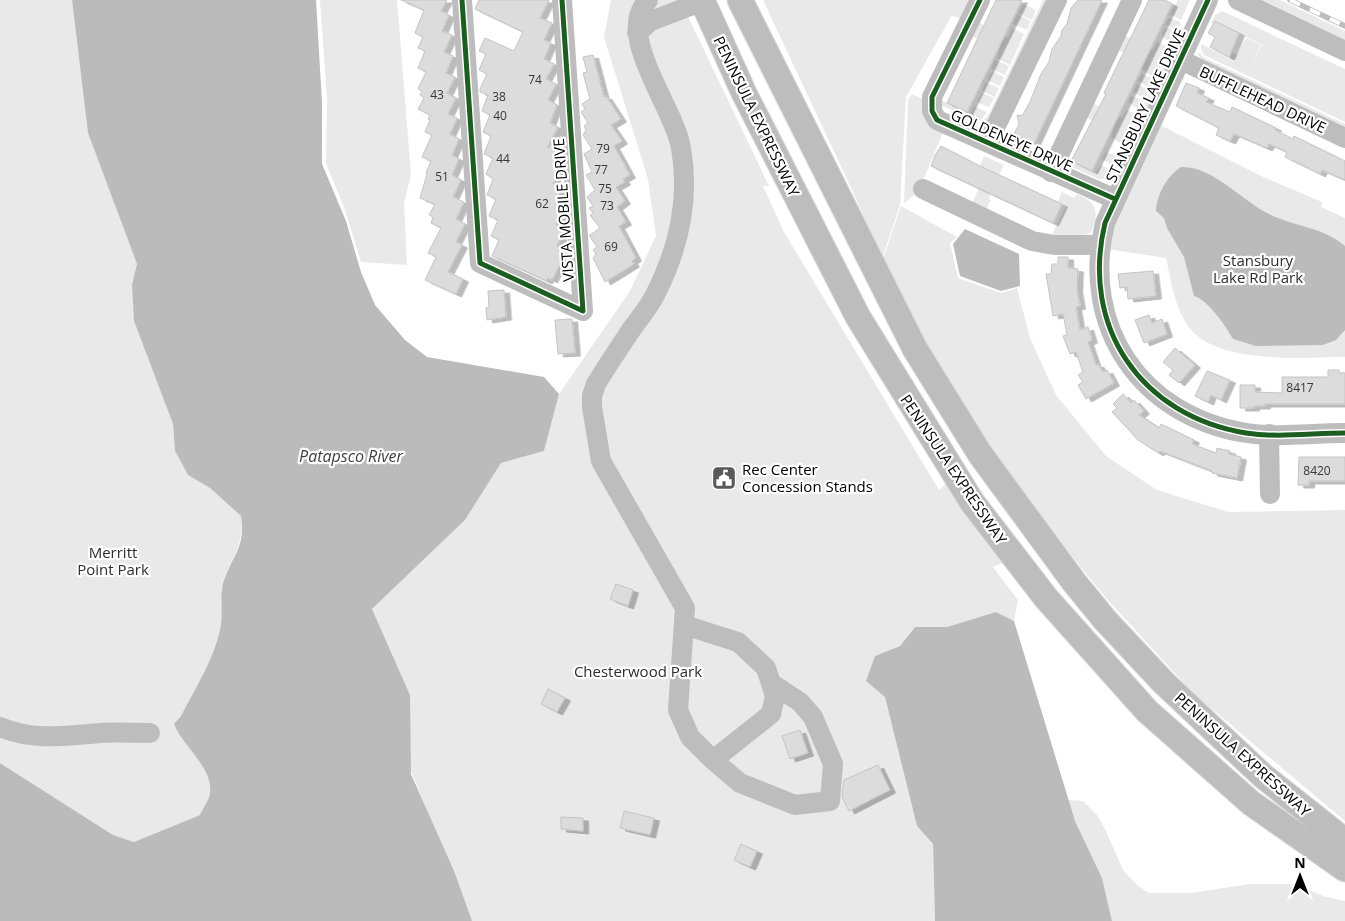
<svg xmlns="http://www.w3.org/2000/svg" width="1345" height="921" font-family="'Open Sans',sans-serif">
  <defs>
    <filter id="shadow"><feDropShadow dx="5.5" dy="3" stdDeviation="0" flood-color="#0004"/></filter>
  </defs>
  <rect width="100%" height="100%" fill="#fff"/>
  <path fill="#e9e9e9" d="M0,0H72L88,133L137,264L134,321L173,424L175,451L188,475L210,488L241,516C243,548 235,550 225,578C220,592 223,609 221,624C216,656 196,687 181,716L174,724C182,746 213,767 210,793C209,800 203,808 200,815L134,842L113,835L0,763Z
    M320,0H397L411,175L404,203L407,265L361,262L344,207L326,163L327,99Z
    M611,0H680L769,186H763L784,232L939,490L948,481L1006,562L993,567L1018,600L1014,621L996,612L947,627H915L900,646L875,656L917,826L933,844L935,921H472L410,768V695L372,609L465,520L501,463L544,451L559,394L630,291L656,236L648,179L604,37Z
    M763,0H971L960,19L952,15L906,97L900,205L882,259L853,192Z
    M1043,0H1046L989,120L982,125L981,123L989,114Z
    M1178,0H1190L1181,20L1170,14Z
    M1250,0H1280L1345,31V45Z
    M1023,4L1036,10L1032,20L1018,13Z
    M1222,11L1345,69V122L1204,55L1201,49V44L1229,58L1227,64L1232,53L1237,55L1246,38L1261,45L1251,65L1262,45L1216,22L1211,24L1215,15Z
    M1017,14L1031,21L1027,30L1013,24Z
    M1169,18L1181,22L1177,31L1165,24Z
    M976,21L1008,38L1012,28L1024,34L1010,65L997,58L1000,47L980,37L978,39L969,35Z
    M1162 34a6 6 0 1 1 12 0a6 6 0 1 1-12 0Z
    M1122,34L1153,50L1157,42L1169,47L1155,78L1141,69L1145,62L1115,49Z
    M1199,52L1203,57L1345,124V128L1202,59L1198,55Z
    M995,60L1009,66L1005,75L991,69Z
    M1163,64L1167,66L1113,179L1108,183L1106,180L1110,177Z
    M992,71L1004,77L1000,86L987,80Z
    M1142,74L1154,79L1150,88L1138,81Z
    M1182,76L1185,78L1181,82L1160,125L1261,176L1322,202L1321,207L1345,218V357C1303,357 1212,366 1186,323C1174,303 1171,281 1166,258L1107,249L1111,226Z
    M985,82L999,88L995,97L982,91Z
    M1137,84L1149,90L1145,99L1133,92Z
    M982,93L994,98L989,107L977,102Z
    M912,94L924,100L944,130L918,192L904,203L908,99Z
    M1131,96L1144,101L1140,110L1128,102Z
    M939,99L970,114L974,106L987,112L981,120L976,121L938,104Z
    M1090,102L1122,118L1126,110L1137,114L1123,145L1111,137L1114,127L1094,118L1092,120L1083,116Z
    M1105,152L1117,156L1113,166L1102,159Z
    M984,156L1004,165L999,175L994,173L987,193L990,195L989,199L991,200L986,210L972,203L987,171L980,165Z
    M1063,158L1095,173L1101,165L1111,170L1105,179H1099L1067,165V162L1064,163Z
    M1062,192L1074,198L1077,194C1092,201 1099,206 1094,224C1093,228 1092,232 1088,234C1079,238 1062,235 1052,235L1066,206L1058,201Z
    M901,206L957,237L950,243L958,278L1001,293L1017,288L1030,338L1056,395L1106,456L1157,490L1228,512L1345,510V821L1193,693L1105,597L1049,528L993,453L922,340L882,262Z
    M1068,800L1083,801L1097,815L1106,831L1123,870L1137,885L1149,893H1191L1250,884H1296L1323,896L1345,901V921H1112L1102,878L1075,821Z"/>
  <path fill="#bbb" d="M72,0H316L322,103V164L346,221L361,272L375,305L405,340L427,357L544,377L559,394L544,451L501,463L465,520L372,609L410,695L411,774L454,871L472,921H0V763L113,835L134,842L200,815C203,808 209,800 210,793C213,767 182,746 174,724L181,716C196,687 216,656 221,624C223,609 219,591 225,578C235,551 245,547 241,516L210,488L188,475L175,451L173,424L134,321L132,285L137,264L88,133Z
    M1181,167C1214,165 1247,207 1278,218C1303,228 1323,228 1345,246V330L1336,340L1323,345L1256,346L1233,339C1226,326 1207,299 1194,296L1184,257L1167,228L1164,218L1156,211C1157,194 1167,176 1181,167Z
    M965,229L1019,254L1020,286L1001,291L960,276L953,244Z
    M996,612L1014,621L1075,821L1102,878L1112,921H935L933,844L917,826L885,697L866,681L875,656L900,646L915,627H947Z"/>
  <path fill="#dcdcdc" stroke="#c4c4c4" filter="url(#shadow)" d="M401,0H447L441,11L449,15L442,31L452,35L444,52L453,56L446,73L455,77L447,93L456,98L448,114L457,118L450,134L459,139L452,155L459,159L452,175L461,180L453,197L464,202L456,219L465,224L456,242L462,245L448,272L463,279L456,294L425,280L436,257L428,253L441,228L431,223L433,217L429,215L435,204L420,198L427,174L426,173L431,161L422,157L432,135L425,132L430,120L428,119L430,115L418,109L424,98L420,95L422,91L418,89L426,72L418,68L425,51L418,48L423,37L415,33L424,10Z
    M479,0H549L540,18L552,23L544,40L551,43L544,59L554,64L546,79L556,84L548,100L557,105L550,123L558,127L547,148L560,141V146L553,162L561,166L553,184L562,188L555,204L564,208L556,225L565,230L557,246L567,251L552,280L548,278L547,281L492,256L499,240L491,236L498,220L489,216L496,199L487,195L493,179L486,174L493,158L484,154L491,136L483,132L490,115L482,111L488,95L480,92V89L487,74L479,70L486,54L479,51L485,38L514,51L523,32L475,9Z
    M996,0H1022L967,112L947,103Z
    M1078,0H1102L1034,144L1014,134L1019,124L1017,115L1022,116L1030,102L1041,74L1049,62L1052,49L1061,36L1062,30L1067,24L1071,8Z
    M1149,0H1165L1172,4L1092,171L1071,161L1106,94L1104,93L1114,72Z
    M1215,21L1239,33L1229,57L1210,47L1215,37L1208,33Z
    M593,55L604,97L606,96L621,119L611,125L622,141L614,146L630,175L623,179L625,182L616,187L625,201L617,207L626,222L619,226L636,258L632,261L634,264L605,282L593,258L596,254L593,250L597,247L590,237V235L600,228L590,215L593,213L589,208L593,206L587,197L595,190L586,175L592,172L584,154L592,149L583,135L586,130L584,126L588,123L581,112L585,109L582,104L590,99L583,73L587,72L583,57Z
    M1186,83L1199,88L1197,93L1209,98L1206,102L1230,112L1232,107L1276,128L1275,130L1293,139L1294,136L1345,161V180L1322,170L1320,174L1308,168L1285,157L1287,152L1269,144L1267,148L1234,134L1230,141L1216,135L1219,128L1176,106Z
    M941,146L984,168L1062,204L1053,223L931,166L935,155Z
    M1058,257H1068V268L1078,269L1077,289L1080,306L1076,307L1080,330L1088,327L1092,340L1088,342L1096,365L1098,364L1103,372L1107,370L1114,383L1086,399L1078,385L1083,382L1078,375L1083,372L1076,352L1070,354L1063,336L1067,335L1063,314L1053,316L1046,274H1051L1052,264H1058Z
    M1153,271L1156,296L1128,299L1127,287L1120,288L1118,274Z
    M504,290L506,317L487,320L486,308L489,307L488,291Z
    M1149,315L1152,323L1162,319L1167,334L1144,343L1135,320Z
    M572,319L575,353L558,354L555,320Z
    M1175,348L1195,365L1179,383L1169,375L1173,370L1163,362Z
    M1328,370H1339V373H1345V404H1265V406H1254V408H1240V385H1255V392L1282,393V377H1328Z
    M1207,371L1230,380L1221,400L1211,395L1208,402L1195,396Z
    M1123,394L1131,403L1134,400L1144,411L1139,415L1159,428L1161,424L1194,440L1192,444L1216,453L1217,448L1230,451L1229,454L1241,457L1237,478L1212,473V471L1160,451L1158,453L1138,440L1112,412L1117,408L1113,404Z
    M1299,457H1345V481H1309V485H1298Z
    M616,584L633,590L628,606L610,599Z
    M548,689L565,698L557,712L541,704Z
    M800,730L808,753L790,759L782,736Z
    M878,765L890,790L849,811L842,797L844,780Z
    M624,811L654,818L650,835L620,828Z
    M561,817L583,818V831L561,829Z
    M741,844L757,851L750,867L734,860Z"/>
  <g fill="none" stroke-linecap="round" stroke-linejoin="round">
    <defs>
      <path id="major" d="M702,0L744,93L858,317L972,502L1046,598L1147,711L1251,803L1345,869
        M740,0L915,349L980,454L1074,582L1105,620L1164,683L1263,776L1345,841"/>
    </defs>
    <use href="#major" stroke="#dbdbdb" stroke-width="27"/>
    <path stroke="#bdbdbd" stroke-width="20" d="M462,0L480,263L583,311L562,0
      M648,0C614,35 675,108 681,148C690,199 678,250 655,295C649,307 639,319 631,330C619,348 607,366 596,384L592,396V407L601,461L685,608L678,710L690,737L713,760L771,714L775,696L766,668L738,642L684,625
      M980,0L932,97V111L937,120L1115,199
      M1208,0L1105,223C1080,327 1141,416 1246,433C1278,438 1313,433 1345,433
      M1238,0L1345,51
      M637,33L651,21L706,0
      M1181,60L1345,138
      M988,142L1057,0
      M1051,172L1132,0
      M923,189L1032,241L1054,245H1099
      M1269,434L1270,494
      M0,727C33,741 65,736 100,733C116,732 133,733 150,733
      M713,760L740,783L795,805L830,801L833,764L813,717L800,702L771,683"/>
    <use href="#major" stroke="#bdbdbd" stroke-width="25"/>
    <defs>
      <path id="rail" d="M1290,0L1345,26"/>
    </defs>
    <use href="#rail" stroke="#bdbdbd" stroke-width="5.5"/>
    <use href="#rail" stroke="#fff" stroke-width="4" stroke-dasharray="11" stroke-linecap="butt"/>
    <defs>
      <path id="cycleway" d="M462,0L480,263L583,311L562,0
        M980,0L932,97V111L937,120L1115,199
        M1208,0L1105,223C1080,327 1141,416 1246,433C1278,438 1313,433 1345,433"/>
    </defs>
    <use href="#cycleway" stroke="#fff" stroke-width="8"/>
    <use href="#cycleway" stroke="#1b5e20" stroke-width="5"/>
  </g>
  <defs>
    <symbol id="civic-square" viewBox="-11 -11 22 22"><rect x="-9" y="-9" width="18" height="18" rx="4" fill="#595959" stroke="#fff"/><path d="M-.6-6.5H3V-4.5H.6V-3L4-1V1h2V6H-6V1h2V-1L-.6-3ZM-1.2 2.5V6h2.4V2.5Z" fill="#fff"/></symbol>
  </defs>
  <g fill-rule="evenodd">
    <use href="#civic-square" x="710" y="464" width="28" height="28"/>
  </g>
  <g text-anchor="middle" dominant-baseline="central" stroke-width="4.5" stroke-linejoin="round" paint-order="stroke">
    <g font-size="12" fill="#373737">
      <text x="535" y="79">74</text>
      <text x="437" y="94">43</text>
      <text x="499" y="96">38</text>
      <text x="500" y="115">40</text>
      <text x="603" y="148">79</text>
      <text x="503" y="158">44</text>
      <text x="601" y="169">77</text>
      <text x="442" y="176">51</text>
      <text x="605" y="188">75</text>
      <text x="542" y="203">62</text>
      <text x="607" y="205">73</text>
      <text x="611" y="246">69</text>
      <text x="1300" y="387">8417</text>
      <text x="1317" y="470">8420</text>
    </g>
    <g font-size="15" fill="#000" stroke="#fff">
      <text transform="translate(1263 99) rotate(25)">BUFFLEHEAD DRIVE</text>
      <text transform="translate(1145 105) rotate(-65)">STANSBURY LAKE DRIVE</text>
      <text transform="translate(757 116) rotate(64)">PENINSULA EXPRESSWAY</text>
      <text transform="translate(1012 140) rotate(24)">GOLDENEYE DRIVE</text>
      <text transform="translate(563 210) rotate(-94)">VISTA MOBILE DRIVE</text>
      <text transform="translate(954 469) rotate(56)">PENINSULA EXPRESSWAY</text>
      <text transform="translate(1243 754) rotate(42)">PENINSULA EXPRESSWAY</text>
    </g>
    <g font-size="15" fill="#2e2e2e" stroke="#fff">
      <text x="1258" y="260">Stansbury<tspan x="1258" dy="17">Lake Rd Park</tspan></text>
      <text x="113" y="552">Merritt<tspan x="113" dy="17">Point Park</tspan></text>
      <text x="638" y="671">Chesterwood Park</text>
    </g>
    <g font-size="15" fill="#000" stroke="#fff" text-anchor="start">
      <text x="742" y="469">Rec Center<tspan x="742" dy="17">Concession Stands</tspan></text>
    </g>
    <g font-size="16" font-style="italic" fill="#3f3f3f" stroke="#fff">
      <text x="351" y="456">Patapsco River</text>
    </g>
  </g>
  <g transform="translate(1300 876)" stroke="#ffffff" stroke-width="4" paint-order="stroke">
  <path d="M0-4L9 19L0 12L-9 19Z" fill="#000000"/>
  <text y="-8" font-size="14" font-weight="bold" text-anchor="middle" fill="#000000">N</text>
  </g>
</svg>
